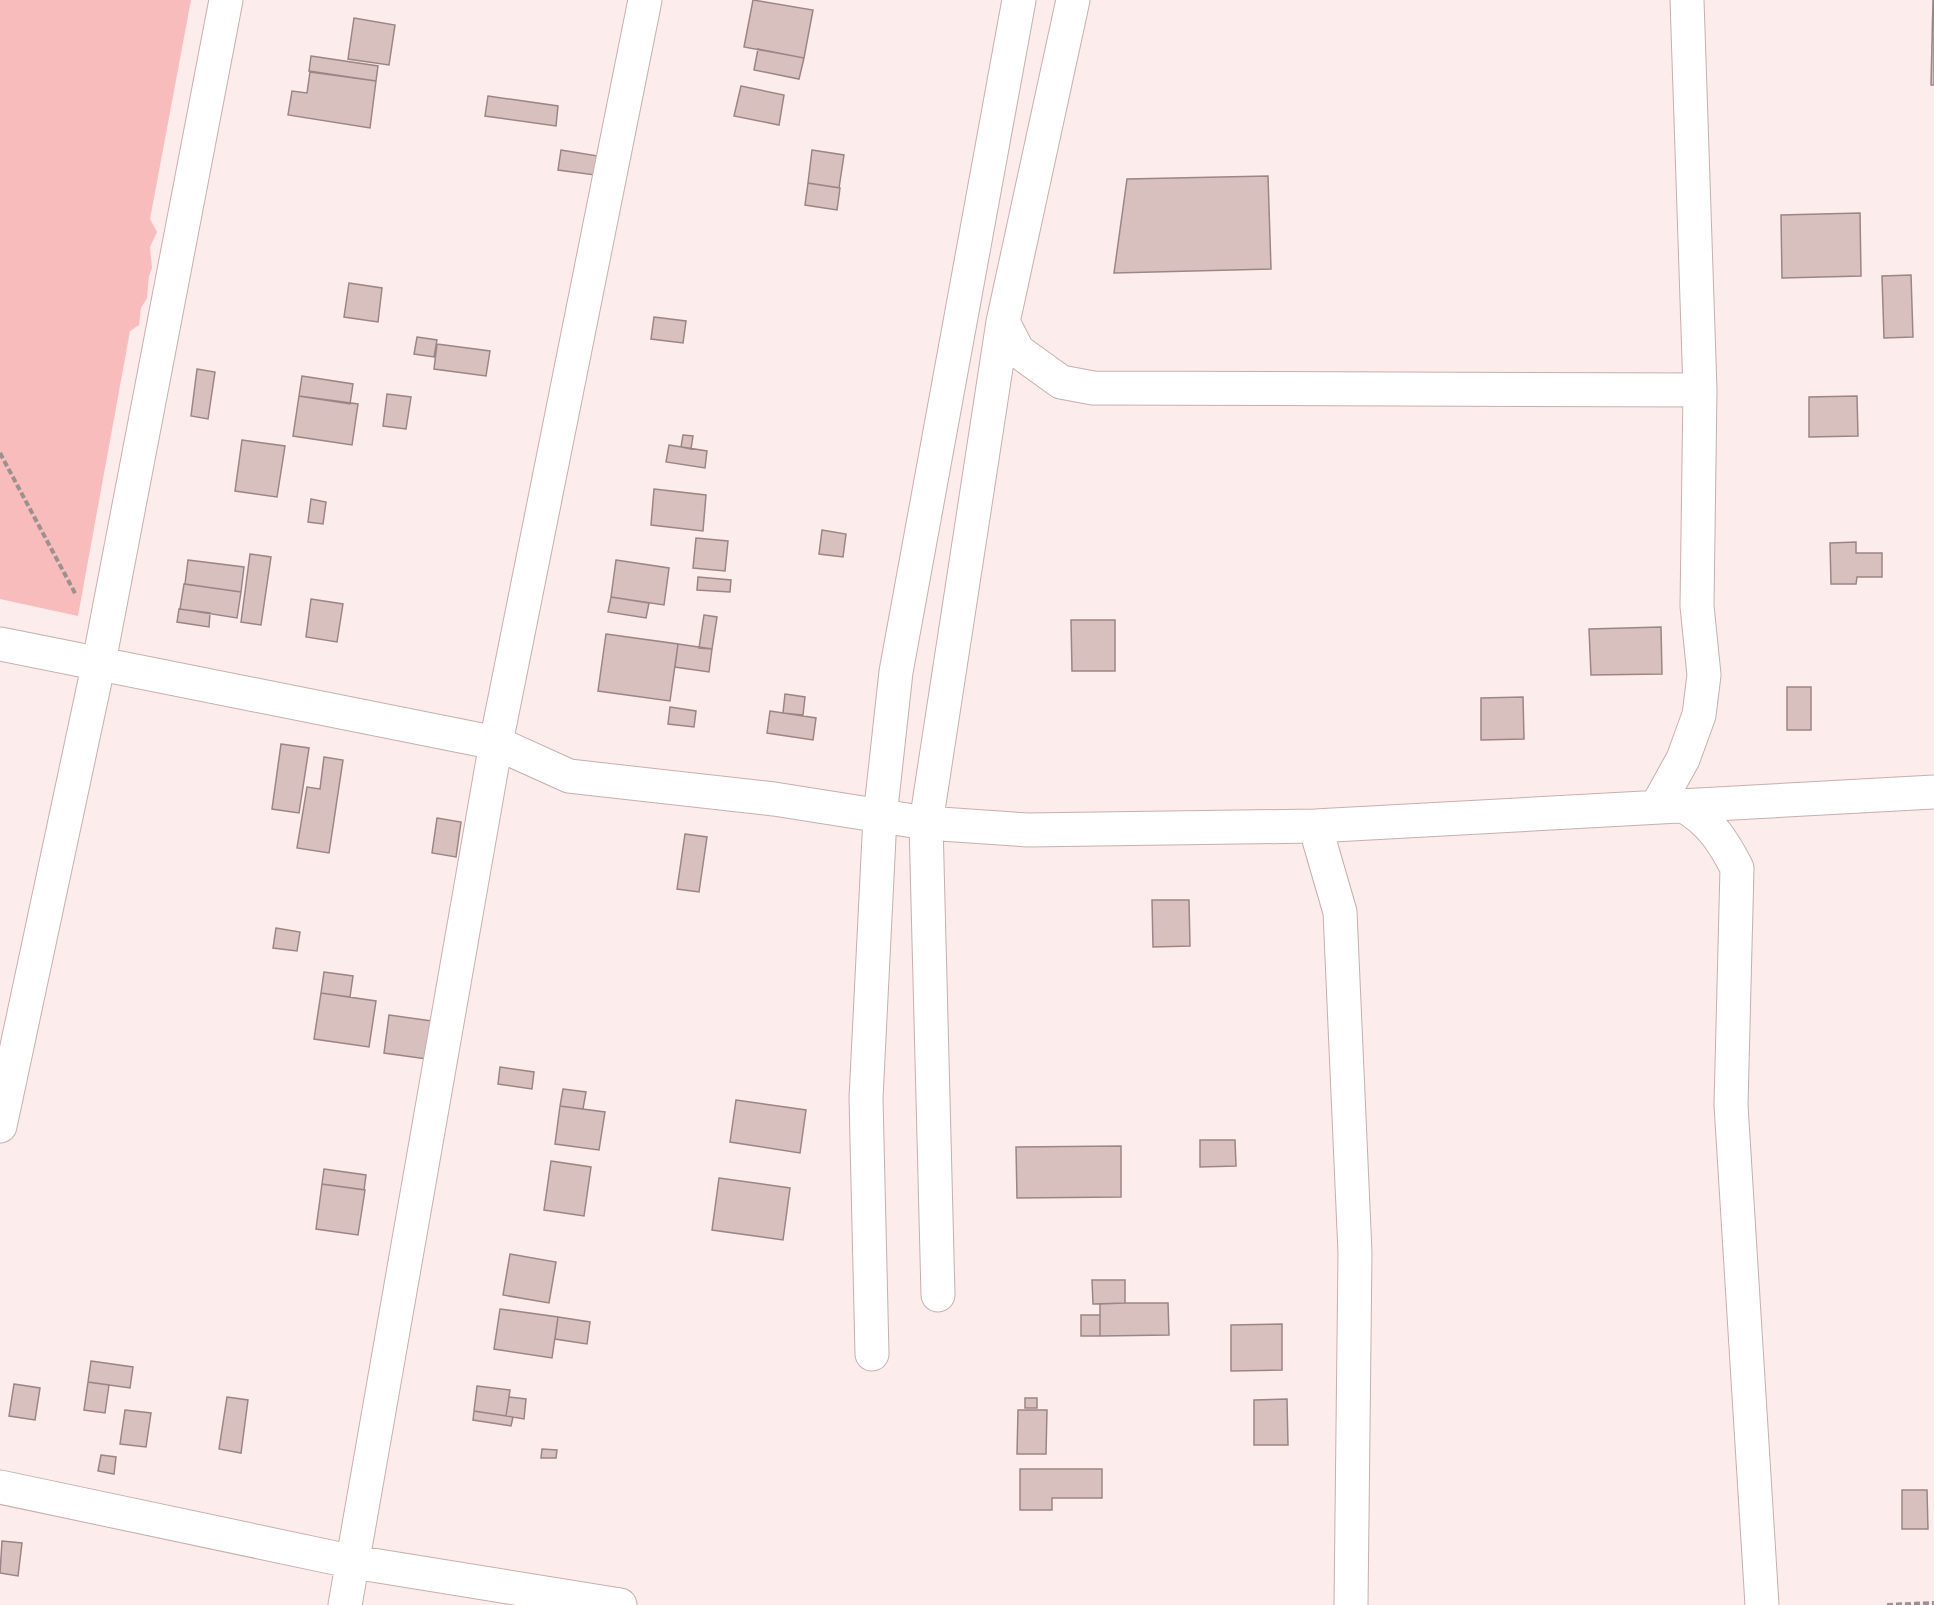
<svg xmlns="http://www.w3.org/2000/svg" width="1934" height="1605" font-family="Roboto,sans-serif">
  <rect width="100%" height="100%" fill="#fcecec"/>
  <path fill="#f7bcbb" d="M0,0H191L150,219L157,232L150,247L152,268L149,276L147,298L141,308L139,325L130,331L78,616L0,599Z"/>
  <path fill="#d8c0bf" stroke="#9c8584" stroke-width="1.5" d="M753,0L813,10L804,58L744,47Z
    M1933,0H1934V85H1931Z
    M354,18L395,25L389,65L348,59Z
    M758,49L804,58L799,79L754,70Z
    M311,56L378,66L376,81L309,71Z
    M310,72L376,81L370,128L288,115L292,91L307,93Z
    M741,86L784,95L779,125L734,116Z
    M488,96L558,106L556,126L485,116Z
    M561,150L598,156L595,175L558,170Z
    M812,150L844,155L839,188L808,183Z
    M1268,176L1271,269L1114,273L1127,179Z
    M808,183L840,188L837,210L805,205Z
    M1860,213L1861,276L1782,278L1781,215Z
    M1911,275L1913,337L1884,338L1882,276Z
    M349,283L382,288L378,322L344,317Z
    M654,317L686,321L683,343L651,339Z
    M417,337L437,340L434,357L414,354Z
    M437,344L490,351L486,376L434,369Z
    M197,369L215,372L208,419L191,416Z
    M302,376L353,384L350,404L299,396Z
    M387,394L411,397L406,429L383,426Z
    M299,396L358,404L352,445L293,436Z
    M1857,396L1858,436L1809,437V397Z
    M683,435L693,436L691,449L681,447Z
    M242,440L285,446L277,497L235,491Z
    M669,445L707,451L705,468L666,462Z
    M654,489L706,495L703,531L651,525Z
    M311,499L326,502L323,524L308,522Z
    M822,530L846,534L843,557L819,554Z
    M696,538L728,541L725,571L693,568Z
    M1856,542V553H1882V577H1857L1856,584H1831L1830,543Z
    M250,554L271,557L261,625L241,622Z
    M188,560L244,567L241,592L185,584Z
    M616,560L669,568L664,605L611,597Z
    M698,577L731,580L730,592L697,590Z
    M184,584L241,592L237,618L180,609Z
    M611,597L649,603L646,618L608,612Z
    M311,599L343,604L337,642L306,637Z
    M179,609L210,613L209,627L177,622Z
    M704,615L717,617L712,649L699,648Z
    M1071,620H1115V671H1072Z
    M1661,627L1662,674L1591,675L1589,629Z
    M606,634L678,644L670,701L598,691Z
    M678,644L712,649L709,672L675,667Z
    M1787,687H1811V730H1787Z
    M785,694L805,697L803,715L783,713Z
    M1523,697L1524,739L1481,740V698Z
    M670,707L696,711L694,727L668,724Z
    M770,711L816,718L813,740L767,733Z
    M281,744L309,748L299,813L272,809Z
    M324,757L343,760L329,853L297,848L307,787L320,789Z
    M437,818L461,822L456,857L432,853Z
    M685,834L707,837L699,892L677,889Z
    M1152,900H1189L1190,946L1153,947Z
    M276,928L300,932L297,951L273,948Z
    M324,972L353,976L350,997L321,993Z
    M321,993L376,1001L369,1047L314,1039Z
    M389,1015L446,1023L441,1061L384,1053Z
    M500,1067L534,1072L532,1089L498,1084Z
    M563,1089L586,1092L583,1109L560,1106Z
    M736,1100L806,1110L800,1153L730,1142Z
    M560,1106L605,1112L599,1150L555,1144Z
    M1200,1140H1235L1236,1166L1200,1167Z
    M1121,1146V1197L1017,1198L1016,1147Z
    M551,1161L591,1167L584,1216L544,1210Z
    M324,1169L366,1175L364,1190L322,1184Z
    M719,1178L790,1188L783,1240L712,1230Z
    M322,1184L365,1190L358,1235L316,1229Z
    M510,1254L556,1262L549,1303L503,1295Z
    M1092,1280H1125V1303L1093,1304Z
    M1125,1303H1168L1169,1335L1100,1336V1304Z
    M500,1309L558,1317L552,1358L494,1349Z
    M1081,1315H1100V1336H1081Z
    M558,1317L590,1322L587,1344L555,1339Z
    M1282,1324V1370L1231,1371V1325Z
    M91,1361L133,1367L130,1388L88,1382Z
    M88,1382L109,1385L105,1413L84,1410Z
    M14,1384L40,1388L35,1420L9,1416Z
    M477,1386L510,1390L506,1416L474,1411Z
    M227,1397L248,1400L241,1453L219,1449Z
    M509,1397L526,1399L524,1419L506,1416Z
    M1025,1398H1037V1408H1025Z
    M1287,1399L1288,1445H1254V1400Z
    M125,1410L151,1413L146,1447L120,1444Z
    M1018,1410H1047L1046,1454H1017Z
    M474,1411L513,1417L511,1426L473,1420Z
    M542,1449L557,1450L556,1458H541Z
    M101,1455L116,1457L114,1474L98,1471Z
    M1020,1469H1102V1498H1052V1510H1020Z
    M1902,1490H1927L1928,1529H1902Z
    M2,1541L22,1543L18,1576L0,1573Z"/>
  <g fill="none" stroke-linecap="round" stroke-linejoin="round">
    <defs>
      <path id="minor" d="M1073,0L1003,322L926,823L1028,830L1315,826L1934,792
        M1003,322L1018,351L1061,382L1093,388L1700,390
        M0,644L496,743L569,776L774,799L926,823L938,1295
        M1657,806L1683,759L1699,715L1704,675L1697,606L1700,390L1687,0
        M1684,806C1711,822 1723,841 1737,868L1731,1105L1762,1605
        M1315,826L1340,912L1355,1253L1351,1605
        M0,1126L99,662L226,0
        M872,1354L866,1098L880,817L896,672L1019,0
        M0,1487L354,1562L620,1605
        M345,1605L496,743L645,0"/>
    </defs>
    <use href="#minor" stroke="#c7afae" stroke-width="35"/>
    <path stroke="#9d9090" stroke-width="4" stroke-dasharray="6 3" stroke-linecap="butt" d="M0,453L76,595
      M1887,1605L1934,1603"/>
    <use href="#minor" stroke="#fff" stroke-width="33"/>
  </g>
</svg>
